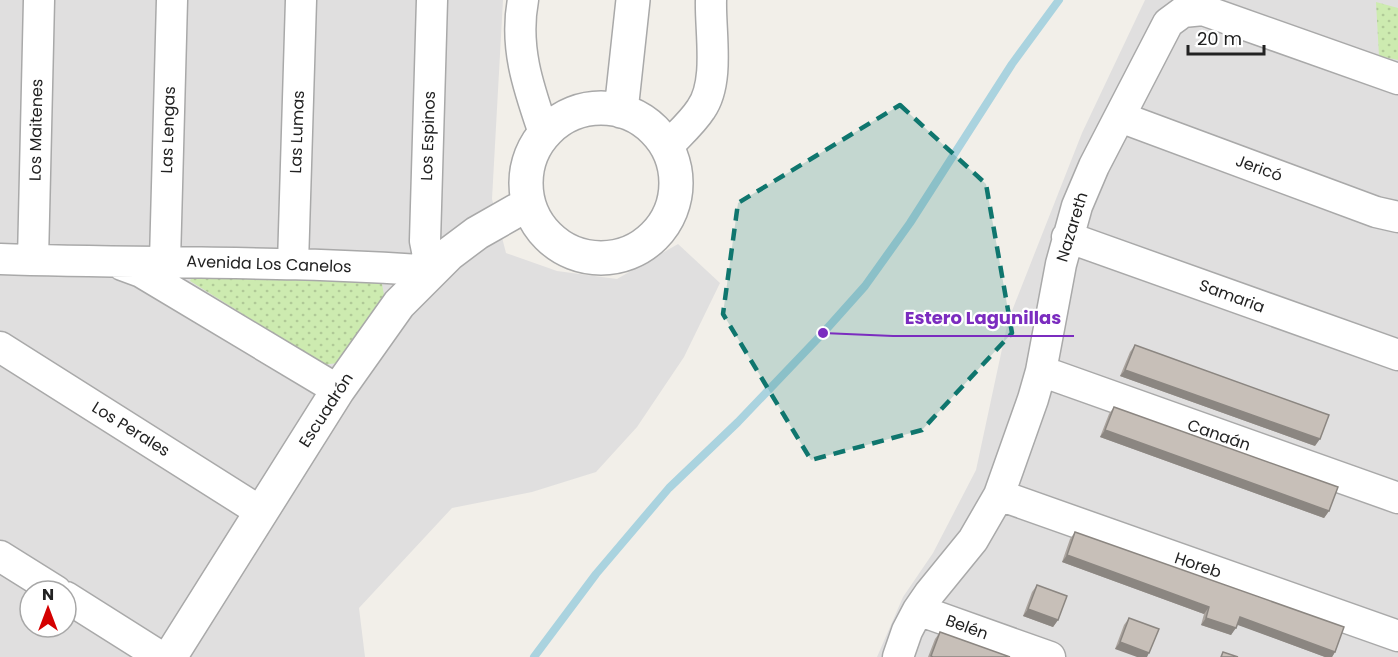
<svg xmlns="http://www.w3.org/2000/svg" width="1398" height="657" font-family="Poppins,sans-serif">
  <defs>
    <pattern id="grass-dots" width="8" height="8" patternUnits="userSpaceOnUse" patternTransform="scale(1.5)"><rect width="8" height="8" fill="#cdebb0"/><path d="M2 2h.1M6 6h.1" fill="none" stroke="#b0c997" stroke-width="1.8" stroke-linecap="round"/></pattern>
  </defs>
  <rect width="100%" height="100%" fill="#f2efe9"/>
  <path fill="#e0dfdf" fill-rule="evenodd" d="M0,0H503L492,199L506,253L557,271L617,279L678,244L720,283L684,357L637,427L596,472L532,492L452,508L359,608L365,657H0ZM30,591H66V627H30Z
    M1145,0H1398V657H877L903,597L933,553L976,470L1008,321L1082,133Z"/>
  <path fill="url(#grass-dots)" d="M1376,2L1398,8V60L1379,56Z
    M192,277L374,280L382,284L384,295L343,362L324,365L190,281Z"/>
  <g fill="none" stroke-linecap="round" stroke-linejoin="round">
    <path stroke="#aad3df" stroke-width="8" d="M534,657L596,574L669,488L738,422L823,333L865,286L910,223L1012,64L1059,0"/>
    <defs>
      <path id="minor" d="M523,0C514,48 529,89 544,133
        M1120,117L1376,212L1398,217
        M667,147C678,135 692,123 701,109C720,82 710,32 711,0
        M1067,237L1398,355
        M0,259C144,264 287,260 431,271L425,241L432,0
        M33,260L39,0
        M165,261L172,0
        M293,264L301,0
        M122,265L141,272L338,390
        M0,347L261,512
        M1041,371L1398,498
        M999,495L1398,636
        M0,556L56,591
        M66,597L161,657
        M918,610L1050,657
        M898,657L907,631L918,610L929,594L973,540L999,495L1033,399L1041,371L1061,264L1077,206L1094,166L1168,23L1183,12L1203,10L1398,79"/>
      <path id="tertiary" d="M526 183a75 75 0 1 1 150 0a75 75 0 1 1-150 0Z
        M621,111L633,0
        M170,657L338,390L399,304L449,254L477,233L528,204"/>
    </defs>
    <use href="#minor" stroke="#a9a9a9" stroke-width="33"/>
    <use href="#tertiary" stroke="#a9a9a9" stroke-width="36"/>
    <use href="#minor" stroke="#fff" stroke-width="30"/>
    <use href="#tertiary" stroke="#fff" stroke-width="33"/>
  </g>
  <path fill="#aba49e" d="M1135,345L1315,446L1120,376L1130,352Z
    M1114,407L1329,511L1324,518L1100,437L1109,414Z
    M1075,532L1335,652L1332,657H1325L1237,624L1231,635L1201,625L1204,614L1062,562L1070,539Z
    M1037,585L1058,620L1053,627L1023,616L1032,592Z
    M1129,618L1149,653L1115,649L1124,625Z
    M940,632L1010,657H928L935,639Z"/>
  <path fill="#8b8681" d="M1125,370L1320,439L1315,446L1120,376Z
    M1105,430L1329,511L1324,518L1100,437Z
    M1067,555L1209,607L1204,614L1062,562Z
    M1028,609L1058,620L1053,627L1023,616Z
    M1240,617L1335,652L1332,657H1325L1235,624Z
    M1206,618L1236,628L1231,635L1201,625Z
    M1120,642L1149,653L1147,657H1137L1115,649Z"/>
  <path fill="#c7bfb8" stroke="#8b8681" stroke-width="1.5" d="M1135,345L1329,415L1320,439L1125,370Z
    M1114,407L1338,487L1329,511L1105,430Z
    M1075,532L1344,627L1335,652L1240,617L1236,628L1206,618L1209,607L1067,555Z
    M1037,585L1067,596L1058,620L1028,609Z
    M1129,618L1159,629L1149,653L1120,642Z
    M940,632L1010,657H933L931,656Z
    M1223,652L1238,657H1221Z"/>
  <path fill="#0f766e" fill-opacity="0.2" stroke="#0f766e" stroke-width="4.5" stroke-dasharray="12 8" stroke-linejoin="round" d="M900,105L986,184L1012,333L922,430L811,460L723,314L738,203Z"/>
  <g text-anchor="middle" dominant-baseline="central" stroke-width="4.5" stroke-linejoin="round" paint-order="stroke">
    <g font-size="16" fill="#222" stroke="#fff">
      <text transform="translate(36 130) rotate(-89)">Los Maitenes</text>
      <text transform="translate(168 130) rotate(-88)">Las Lengas</text>
      <text transform="translate(297 132) rotate(-88)">Las Lumas</text>
      <text transform="translate(428 136) rotate(-88)">Los Espinos</text>
      <text transform="translate(1259 168) rotate(20)">Jericó</text>
      <text transform="translate(1072 227) rotate(-73)">Nazareth</text>
      <text transform="translate(269 264) rotate(2)">Avenida Los Canelos</text>
      <text transform="translate(1232 296) rotate(20)">Samaria</text>
      <text transform="translate(326 410) rotate(-57)">Escuadrón</text>
      <text transform="translate(131 429) rotate(32)">Los Perales</text>
      <text transform="translate(1219 435) rotate(19)">Canaán</text>
      <text transform="translate(1198 565) rotate(19)">Horeb</text>
      <text transform="translate(967 627) rotate(20)">Belén</text>
    </g>
  </g>
  <path fill="none" stroke="#7b2cbf" stroke-width="2" d="M823 333L893 336H1074"/>
  <circle fill="#7b2cbf" stroke="#fff" stroke-width="2" cx="823" cy="333" r="6"/>
  <g font-size="18" text-anchor="middle" font-weight="bold" fill="#7b2cbf" stroke="#fff" stroke-width="4.5" stroke-linejoin="round" paint-order="stroke">
    <text x="983" y="324">Estero Lagunillas</text>
  </g>
  <g transform="translate(48 609)"><circle r="28" fill="#ffffff" stroke="#a7a7a7" stroke-width="1.5"/>
  <path d="M0-4.5L10 22L0 15L-10 22Z" fill="#d40000"/>
  <text y="-9" font-size="16" font-weight="bold" text-anchor="middle" fill="#222222">N</text>
  </g>
  <path d="M1188 45v9h76v-9" fill="none" stroke="#222222" stroke-width="3"/>
  <text x="1197" y="45" font-size="18" fill="#222222" stroke="#ffffff" stroke-width="4.5" paint-order="stroke">20 m</text>
</svg>
